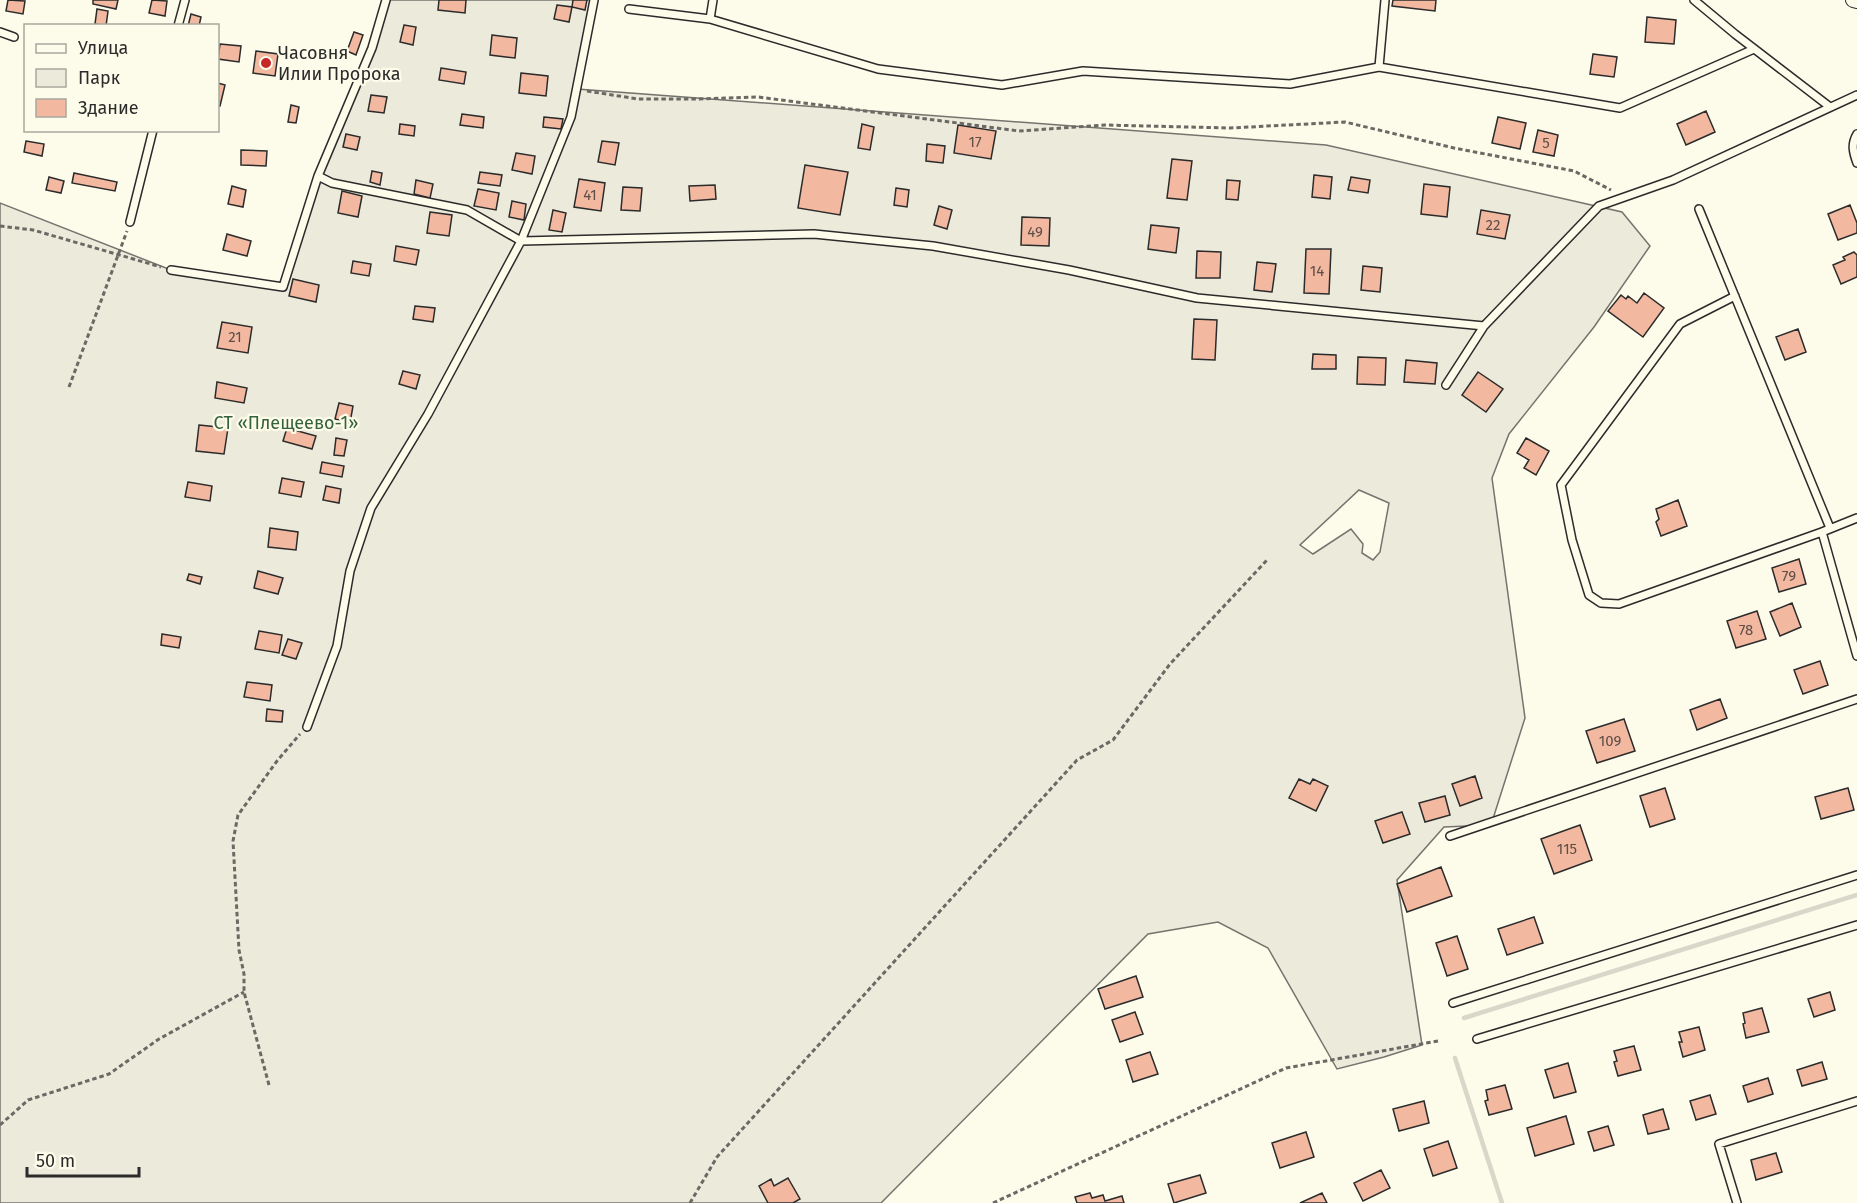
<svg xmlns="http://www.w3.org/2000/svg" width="1857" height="1203" font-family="'Fira Sans',sans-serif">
  <rect width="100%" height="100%" fill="#fdfbea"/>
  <path fill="#ecebdb" stroke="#74746e" stroke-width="1.5" fill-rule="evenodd" d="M386,0H594L577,89L1326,145L1622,212L1650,246L1594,327L1509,434L1492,478L1525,718L1491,825L1444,827L1397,880L1422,1045L1384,1057L1337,1069L1268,948L1218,922L1148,934L881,1203H0V203L171,270L282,287L318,176L372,48ZM1359,490L1389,503L1380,552L1373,560L1362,553L1363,544L1351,529L1313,554L1300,545Z"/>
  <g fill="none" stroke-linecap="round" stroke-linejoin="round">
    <path stroke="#d8d7c9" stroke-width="4.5" d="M1464,1018L1857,895
      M1455,1058L1502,1203"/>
  </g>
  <path fill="#f2b8a0" stroke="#2b2b2b" stroke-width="1.5" d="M8,0L25,1L23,14L6,11Z
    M93,0H118L116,9L93,4Z
    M152,0L167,1L165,16L149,13Z
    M439,0H466L465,13L438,10Z
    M573,0H587L585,10L572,7Z
    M1393,0H1436L1435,11L1392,6Z
    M557,5L572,7L569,22L554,19Z
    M97,9L108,11L106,26L95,24Z
    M191,14L201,17L199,26H188Z
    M1647,17L1676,20L1674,44L1645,42Z
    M404,25L416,27L413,45L400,42Z
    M354,32L363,35L356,55L347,51Z
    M492,35L517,38L515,58L490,55Z
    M220,44L241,46L239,62L218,59Z
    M256,51L278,54L275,76L253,73Z
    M1593,54L1617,57L1614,77L1590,74Z
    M441,68L466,72L464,84L439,80Z
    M521,73L548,76L546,96L519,93Z
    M218,83L225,85L220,106H218Z
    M371,95L387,97L384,113L368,111Z
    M291,105L299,107L296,123L288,122Z
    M1706,111L1715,132L1686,145L1677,124Z
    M462,114L484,117L483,128L460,125Z
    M544,117L563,119L561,129L543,127Z
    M1498,117L1526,123L1520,149L1492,143Z
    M400,124L415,126L414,136L399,134Z
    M862,124L874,127L870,150L858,148Z
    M958,125L996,131L991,159L954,153Z
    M1538,130L1558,135L1554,156L1533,152Z
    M346,134L360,137L357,150L343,147Z
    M26,141L44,144L42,156L24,152Z
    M602,141L619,143L615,165L598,162Z
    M927,144L945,146L943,163L926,161Z
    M241,150L267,151L266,166L241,165Z
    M516,153L535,156L532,174L512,170Z
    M1172,159L1192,161L1187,200L1167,198Z
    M805,165L848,172L840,215L798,208Z
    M372,171L382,173L380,185L370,182Z
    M480,172L502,175L500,186L478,183Z
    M74,173L117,182L115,191L72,183Z
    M1314,175L1332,177L1330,199L1312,197Z
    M49,177L64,181L61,193L46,190Z
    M1351,177L1370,180L1368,193L1348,190Z
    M579,179L605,183L601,211L574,207Z
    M416,180L433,184L430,198L414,194Z
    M1227,180L1240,181L1238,200L1226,199Z
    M1424,184L1450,187L1447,217L1421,214Z
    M715,185L716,199L690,201L689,186Z
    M232,186L246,190L243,207L228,204Z
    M623,187L642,188L640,211L621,210Z
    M896,188L909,190L907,207L894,205Z
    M478,189L499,193L496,210L474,206Z
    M342,191L362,196L358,217L338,213Z
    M512,201L526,204L524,220L509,217Z
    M1850,205L1857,223V233L1838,240L1828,214Z
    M939,206L952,210L947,229L934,225Z
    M553,210L566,213L562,232L549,230Z
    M1481,210L1510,215L1505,239L1477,234Z
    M430,212L452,215L449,236L427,233Z
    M1022,217L1050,218L1049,246L1021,245Z
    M1151,225L1179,228L1176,253L1148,249Z
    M227,234L251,241L247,256L223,250Z
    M396,246L419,250L416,265L394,261Z
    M1306,249H1331L1329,294L1304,293Z
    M1197,251L1221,252L1220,278H1196Z
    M1854,252L1857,255V277L1841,284L1833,265L1845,260L1843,257Z
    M353,261L371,264L369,276L351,273Z
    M1257,262L1276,264L1272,292L1254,290Z
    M1363,266L1382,268L1380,292L1361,290Z
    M293,279L319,285L316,302L289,296Z
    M1644,293L1664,308L1643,337L1608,311L1621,295L1626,299L1628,296L1637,303Z
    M415,306L435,308L433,322L413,319Z
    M1194,319L1217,320L1215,360L1192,359Z
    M222,322L252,327L248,353L217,348Z
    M1798,329L1806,352L1785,360L1776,337Z
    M1313,354L1336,355V369H1312Z
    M1358,357L1386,358L1385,385L1357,384Z
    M1406,360L1437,363L1435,384L1404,382Z
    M403,371L420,375L416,389L399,384Z
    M1478,372L1503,389L1486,412L1462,395Z
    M217,382L247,388L244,403L215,398Z
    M339,403L353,406L350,423L335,419Z
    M199,425L228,428L224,454L196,451Z
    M287,428L316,436L312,449L283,441Z
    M336,438L347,440L344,456L334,455Z
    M1526,438L1549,451L1536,475L1524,468L1529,460L1517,453Z
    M322,462L344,466L342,477L320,473Z
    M282,478L304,482L301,497L279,493Z
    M188,482L212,486L210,501L185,497Z
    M326,486L341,489L339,503L323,500Z
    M1678,500L1687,526L1661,536L1656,522L1659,519L1656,509Z
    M270,528L298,532L296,550L268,547Z
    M1799,559L1806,584L1779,592L1772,568Z
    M258,571L283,578L278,594L254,588Z
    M189,574L202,577L200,584L187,580Z
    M1792,603L1801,627L1780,636L1770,612Z
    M1757,611L1766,639L1736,648L1727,621Z
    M259,631L282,635L279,653L255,649Z
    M162,634L181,637L179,648L161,645Z
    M288,639L302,643L296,659L282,655Z
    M1820,661L1828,685L1803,694L1794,670Z
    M247,682L272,685L270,701L244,697Z
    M1720,699L1727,718L1697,730L1690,710Z
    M267,709L283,711L282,722L266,721Z
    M1624,719L1635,751L1597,763L1586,731Z
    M1475,776L1482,798L1460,806L1452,784Z
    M1299,779L1310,784L1313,779L1328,786L1316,811L1289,798Z
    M1665,788L1675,819L1650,827L1640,796Z
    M1848,788L1854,810L1821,819L1815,797Z
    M1445,796L1450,815L1425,822L1419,803Z
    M1402,812L1410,834L1383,843L1375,821Z
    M1580,825L1592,860L1554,874L1541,839Z
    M1441,867L1452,896L1407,912L1397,884Z
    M1534,917L1543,943L1507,955L1498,929Z
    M1457,936L1468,969L1447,976L1436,943Z
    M1136,976L1143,997L1105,1009L1098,989Z
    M1830,992L1835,1010L1814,1017L1808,999Z
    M1762,1008L1769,1032L1746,1038L1743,1024L1745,1023L1743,1013Z
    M1135,1012L1143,1034L1120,1042L1112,1020Z
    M1699,1027L1705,1050L1683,1057L1679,1042H1682L1679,1032Z
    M1634,1046L1641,1070L1618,1076L1614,1062L1617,1061L1614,1051Z
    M1150,1052L1158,1074L1133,1082L1126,1060Z
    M1822,1062L1827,1079L1802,1086L1797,1070Z
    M1568,1063L1576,1092L1554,1098L1545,1070Z
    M1768,1078L1773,1094L1748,1102L1743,1086Z
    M1505,1085L1512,1109L1489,1115L1485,1101L1488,1100L1486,1090Z
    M1710,1095L1716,1114L1696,1120L1690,1101Z
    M1424,1101L1429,1123L1399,1131L1393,1109Z
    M1663,1109L1669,1129L1648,1134L1643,1115Z
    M1566,1116L1574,1144L1535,1156L1527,1128Z
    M1608,1126L1614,1145L1594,1151L1588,1132Z
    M1306,1132L1314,1157L1280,1168L1272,1143Z
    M1448,1141L1457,1168L1433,1176L1424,1149Z
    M1776,1153L1782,1172L1756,1180L1751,1160Z
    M1381,1170L1390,1188L1363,1201L1354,1183Z
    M1200,1175L1206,1193L1174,1203L1168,1184Z
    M788,1178L800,1199L793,1203H768L759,1186L771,1179L774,1186Z
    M1090,1193L1092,1198L1103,1195L1105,1201L1122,1196L1124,1203H1077L1075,1197Z
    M1322,1193L1327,1203H1300Z"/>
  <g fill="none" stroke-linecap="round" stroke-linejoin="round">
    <defs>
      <path id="service" d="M713,0L710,19L878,69L1002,85L1083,71L1290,84L1379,67L1620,108L1754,49
        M1694,0L1735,34L1830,107
        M629,9L710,19
        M178,26L185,0
        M0,32L14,37
        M1379,67L1385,0
        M1857,134C1851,144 1853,152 1857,163
        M318,176L332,183L467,210L521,241L814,234L933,246L1069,270L1197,298L1484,326
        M1699,209L1830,528
        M130,222L153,130
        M171,270L283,287L318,176L372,48L386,0
        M1735,296L1680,324L1561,485L1572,540L1589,595L1601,603L1619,604L1822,532
        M1446,385L1484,326L1599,206L1673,180L1857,95
        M1857,518L1822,532L1857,656
        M307,727L337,646L350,571L371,508L428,414L521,241L571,117L594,0
        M1450,836L1857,699
        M1453,1003L1857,875
        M1477,1039L1857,925
        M1737,1203L1719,1144L1857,1101"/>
      <path id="minor" d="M1853,0L1857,1"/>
    </defs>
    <use href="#service" stroke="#2b2b2b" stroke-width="10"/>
    <use href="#minor" stroke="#2b2b2b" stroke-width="16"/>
    <path stroke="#6a6964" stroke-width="3" stroke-dasharray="4.5 3" stroke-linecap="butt" d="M587,91L638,99H699L758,97L1019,131L1105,125L1230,128L1345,122L1454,148L1574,171L1611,190
      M0,226L33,230L161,267
      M69,387L127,231
      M269,1085L244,992V974L239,950L233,841L238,815L277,761L300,734
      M0,1125L28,1100L109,1074L159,1039L244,992
      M690,1203L717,1157L1077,760L1113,740L1170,664L1267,560
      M993,1203L1286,1068L1438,1041"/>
    <use href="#service" stroke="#fdfbea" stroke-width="7"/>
    <use href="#minor" stroke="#fdfbea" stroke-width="14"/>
  </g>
  <circle fill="#c62828" stroke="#fdfbea" stroke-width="2" cx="266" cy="63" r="6"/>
  <g text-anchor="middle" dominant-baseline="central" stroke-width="4.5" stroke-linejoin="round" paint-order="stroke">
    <g font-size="15" fill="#5d4e48">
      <text x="975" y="142">17</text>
      <text x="1546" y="143">5</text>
      <text x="590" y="195">41</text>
      <text x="1493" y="225">22</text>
      <text x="1035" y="232">49</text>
      <text x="1317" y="271">14</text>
      <text x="235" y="337">21</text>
      <text x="1789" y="576">79</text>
      <text x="1746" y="630">78</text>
      <text x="1610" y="741">109</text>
      <text x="1567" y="849">115</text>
    </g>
    <g font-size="18" fill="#2b2b2b" stroke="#fdfbea" text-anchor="start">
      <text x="278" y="53">Часовня<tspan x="278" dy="21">Илии Пророка</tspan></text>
    </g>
    <g font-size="18" fill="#34623c" stroke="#fdfbea">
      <text x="286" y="423">СТ «Плещеево-1»</text>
    </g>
  </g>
  <rect x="24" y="24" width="195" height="108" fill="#fdfbea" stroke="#a9a89e" stroke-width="1.5"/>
  <rect x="36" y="44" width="30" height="9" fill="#fdfbea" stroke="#a9a89e" stroke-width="1.5"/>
  <text x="78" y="54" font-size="18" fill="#2b2b2b">Улица</text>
  <rect x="36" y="69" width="30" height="18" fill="#ecebdb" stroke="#a9a89e" stroke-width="1.5"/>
  <text x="78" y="84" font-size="18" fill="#2b2b2b">Парк</text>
  <rect x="36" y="99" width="30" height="18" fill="#f2b8a0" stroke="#a9a89e" stroke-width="1.5"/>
  <text x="78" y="114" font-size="18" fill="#2b2b2b">Здание</text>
  <path d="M27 1167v9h112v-9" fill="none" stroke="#2b2b2b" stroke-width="3"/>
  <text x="36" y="1167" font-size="18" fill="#2b2b2b" stroke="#fdfbea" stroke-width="4.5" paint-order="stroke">50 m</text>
</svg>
